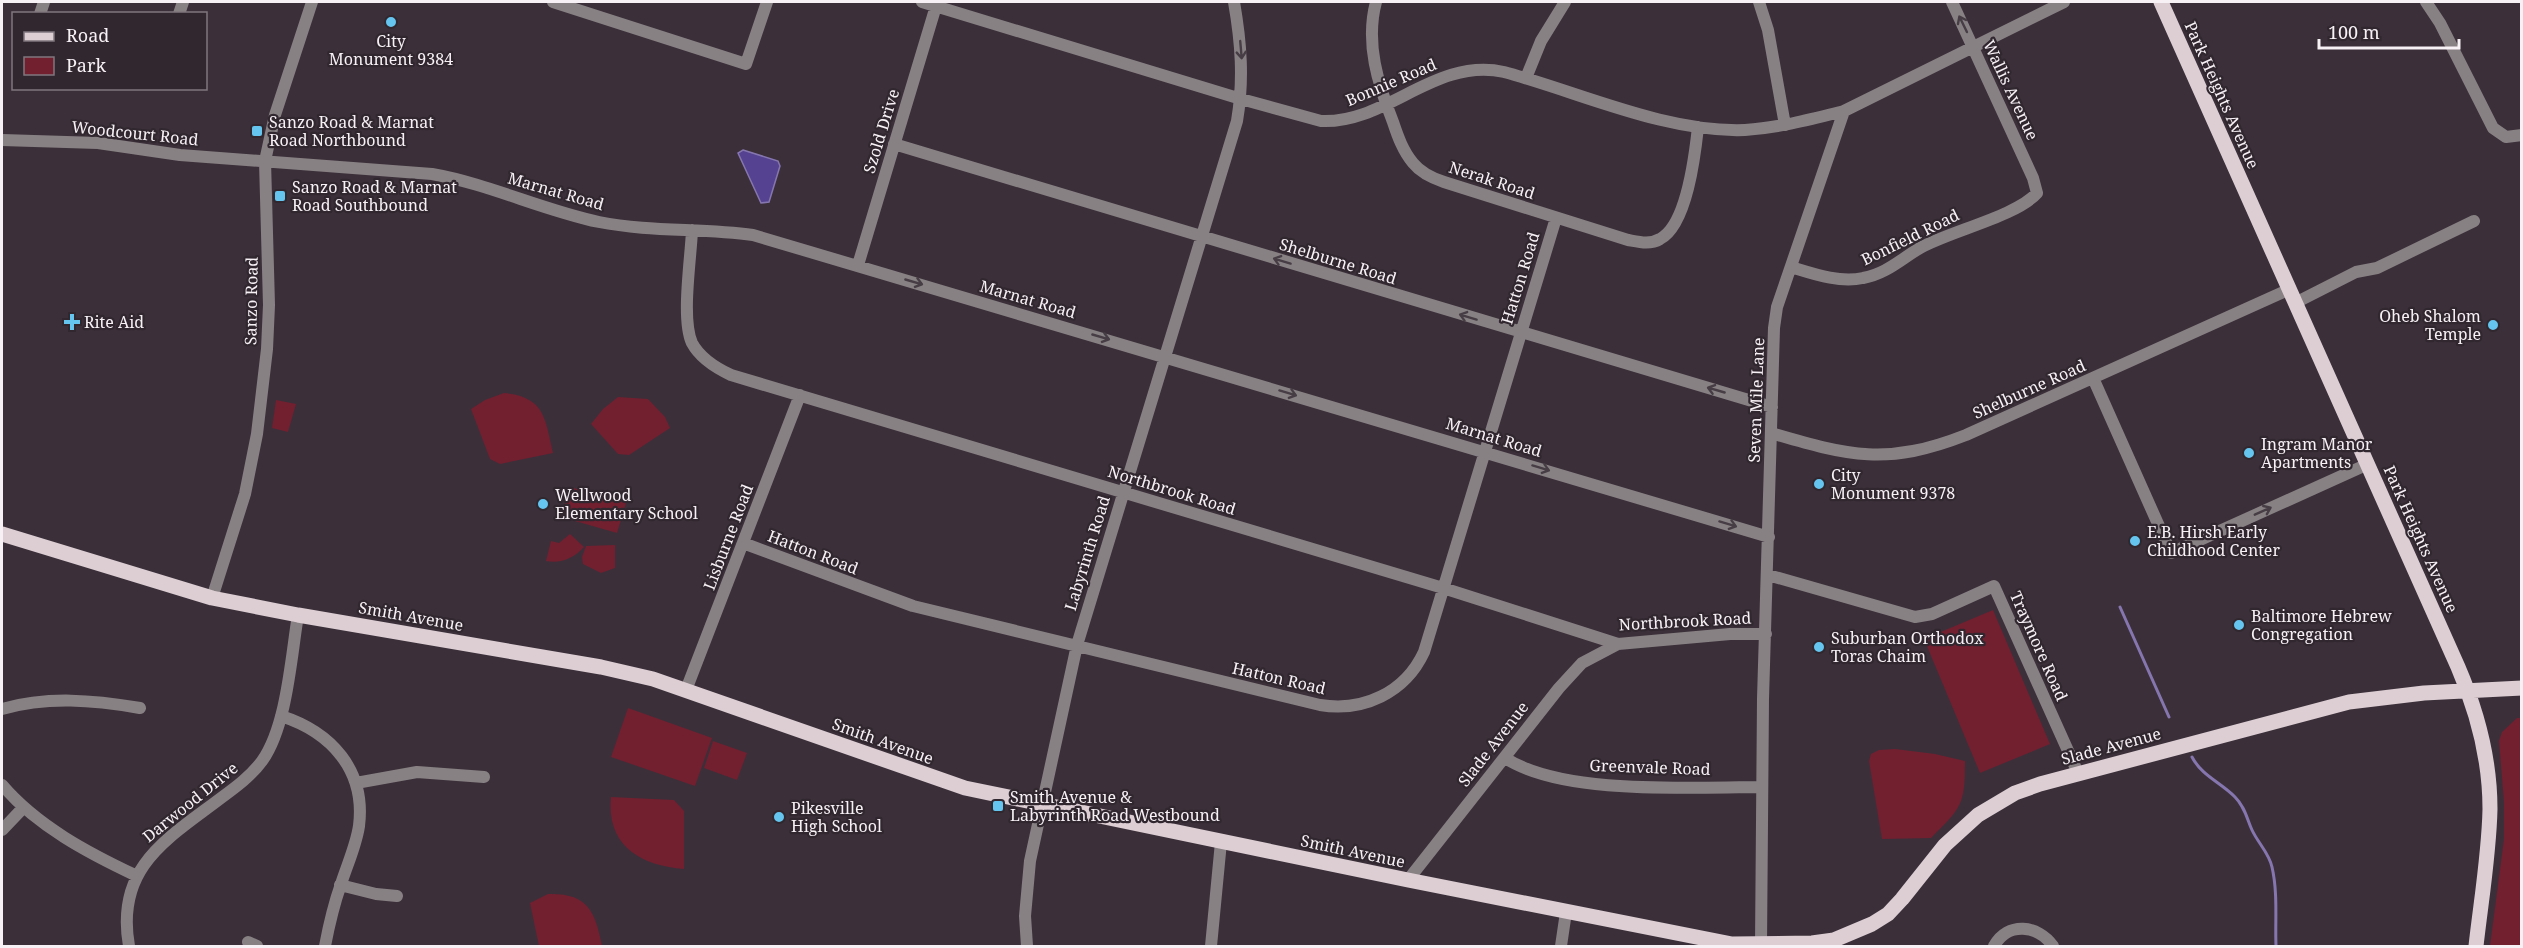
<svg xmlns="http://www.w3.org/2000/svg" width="2523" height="948" font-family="'Noto Serif',serif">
  <rect width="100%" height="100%" fill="#3b3039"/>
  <path fill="#721f30" d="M504,393C545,397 545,418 553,453L500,464L490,459L471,409L485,400Z
    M618,397L648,399L665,417L670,428L629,455L618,454L591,424L603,409Z
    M276,400L296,404L288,432L272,428Z
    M570,487L626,503L617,533L561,517Z
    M570,534L584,547C574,558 561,564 546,561L551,541L559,543Z
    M615,545V568L601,573L583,564L582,557L586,546Z
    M1993,610L2050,744L1980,773L1924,639Z
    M628,708L712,738L695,786L611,757Z
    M2517,718H2522L2521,946H2490L2504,839V802L2499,741L2502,732Z
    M713,741L747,753L737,780L704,768Z
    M1895,749L1935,754L1965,761C1965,805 1962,807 1931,838L1882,839L1869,761L1871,754L1879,750Z
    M611,797L674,800L684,811V869C640,866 606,845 611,797Z
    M548,894C588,893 595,911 602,946H539L530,903Z"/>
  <path fill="#554291" stroke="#8676af" stroke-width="1.5" d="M743,150L778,161L780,166L769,202L761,203L738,153Z"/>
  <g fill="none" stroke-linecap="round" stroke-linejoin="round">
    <path stroke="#8676af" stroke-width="3" d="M2120,607L2169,717
      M2192,757C2202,776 2220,782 2235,797C2245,807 2247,819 2252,830C2258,843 2269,853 2272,867C2278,893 2275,921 2276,946"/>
    <path stroke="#888184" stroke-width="12" d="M553,2L746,64L767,2
      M922,2L1241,99L1321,121C1387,124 1434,57 1504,72C1579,92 1666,133 1745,130C1779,128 1811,119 1844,111
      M1376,2C1365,43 1378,84 1393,122C1398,137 1403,151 1413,163C1421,173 1432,178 1444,182L1628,240C1639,242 1650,245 1660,239C1687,225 1695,155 1698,127
      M1759,2L1768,30L1785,125
      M2426,2L2440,23L2493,128L2506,137L2522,135
      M40,14L44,2
      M179,14L183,2
      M1526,78L1541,41L1565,2
      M2,140L98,143L180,155L432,174C489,184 542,210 599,222C650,232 702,228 753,235L1769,537
      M894,144L1772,407
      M692,230C691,258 681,319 692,343C700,358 716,368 731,375L1443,588L1618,644L1730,634H1766
      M858,265L936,6
      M1791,267C1814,274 1839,283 1863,278C1886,274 1901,259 1920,248C1950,231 2017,216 2037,193L2033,178L1952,2
      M2295,303L2356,272L2377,268L2474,221
      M2093,378L2171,553L2368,464
      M1771,433C1849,456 1887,466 1966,435L2288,290
      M743,543L913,606L1320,705C1363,712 1405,693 1424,652L1556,218
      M1768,575L1915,617L1932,614L1994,586L2078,773
      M212,598L245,494L257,434L267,349L269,305L265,161L275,115L312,2
      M686,690L800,395
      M2,709C48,696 93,700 140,708
      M281,716C331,732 366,770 359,826C356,846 347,865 341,884C334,904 329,925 325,946
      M1505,758C1564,796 1692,787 1762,787
      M356,783L417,772L484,777
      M2,785C37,826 88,853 137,876
      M2,830L23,808
      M1408,880L1559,688L1582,663L1618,644
      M340,885L376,894L397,896
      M248,942L257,946
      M129,946C115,867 167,839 221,798C236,787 251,776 262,761C287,726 291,657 298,615
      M1027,946L1025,916L1030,861L1077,645L1237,121C1244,80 1241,42 1234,2
      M1211,946L1221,842
      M1561,946L1566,912
      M1761,946L1763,699L1774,328L1777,307L1844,111L2064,2
      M1994,946C2008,921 2038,925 2053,946"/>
    <path stroke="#ddced4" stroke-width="15" d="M2161,2L2458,667C2477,711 2490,761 2490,809C2489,855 2481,901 2476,946
      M2,534L212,598L298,615L601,667L653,679L965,788L1408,880L1732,944L1812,943L1834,940L1872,924L1888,914L1902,899L1945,845L1978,815L2015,793L2040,784L2349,702L2424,693L2522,688"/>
  </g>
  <defs><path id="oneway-shaft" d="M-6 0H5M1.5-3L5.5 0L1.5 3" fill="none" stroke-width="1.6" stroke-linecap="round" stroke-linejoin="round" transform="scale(1.5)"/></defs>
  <g stroke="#463e44">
    <use href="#oneway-shaft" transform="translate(1963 24) rotate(-116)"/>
    <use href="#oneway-shaft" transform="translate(1241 50) rotate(85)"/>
    <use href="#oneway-shaft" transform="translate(1282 261) rotate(-163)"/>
    <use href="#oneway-shaft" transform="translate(914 282) rotate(16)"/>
    <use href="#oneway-shaft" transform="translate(1468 317) rotate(-163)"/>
    <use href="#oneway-shaft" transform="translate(1101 337) rotate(16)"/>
    <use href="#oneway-shaft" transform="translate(1716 390) rotate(-164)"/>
    <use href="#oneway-shaft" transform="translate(1288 393) rotate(17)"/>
    <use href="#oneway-shaft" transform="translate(1541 468) rotate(17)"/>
    <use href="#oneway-shaft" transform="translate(2263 511) rotate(-24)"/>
    <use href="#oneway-shaft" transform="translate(1728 524) rotate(17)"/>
  </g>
  <g fill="#65c5ef" stroke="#30272f" stroke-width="2">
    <circle cx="391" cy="22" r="6"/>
    <rect x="251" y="125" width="12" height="12" rx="3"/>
    <rect x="274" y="190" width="12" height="12" rx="3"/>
    <path d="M69 313h6v6h6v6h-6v6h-6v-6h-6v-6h6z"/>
    <circle cx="2493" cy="325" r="6"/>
    <circle cx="2249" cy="453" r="6"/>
    <circle cx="1819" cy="484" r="6"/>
    <circle cx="543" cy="504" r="6"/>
    <circle cx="2135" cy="541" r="6"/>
    <circle cx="2239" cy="625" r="6"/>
    <circle cx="1819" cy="647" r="6"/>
    <rect x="992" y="800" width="12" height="12" rx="3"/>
    <circle cx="779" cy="817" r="6"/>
  </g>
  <g text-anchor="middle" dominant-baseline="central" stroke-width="4.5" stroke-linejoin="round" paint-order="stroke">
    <g font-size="16" fill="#f7f0f5" stroke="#30272f" text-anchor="start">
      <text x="391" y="41" text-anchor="middle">City<tspan x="391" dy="18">Monument 9384</tspan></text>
      <text x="269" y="122">Sanzo Road &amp; Marnat<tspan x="269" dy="18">Road Northbound</tspan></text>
      <text x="292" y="187">Sanzo Road &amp; Marnat<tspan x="292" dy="18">Road Southbound</tspan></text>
      <text x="2481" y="316" text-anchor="end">Oheb Shalom<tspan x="2481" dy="18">Temple</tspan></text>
      <text x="84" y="322">Rite Aid</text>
      <text x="2261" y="444">Ingram Manor<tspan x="2261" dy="18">Apartments</tspan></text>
      <text x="1831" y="475">City<tspan x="1831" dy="18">Monument 9378</tspan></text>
      <text x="555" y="495">Wellwood<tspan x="555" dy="18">Elementary School</tspan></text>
      <text x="2147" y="532">E.B. Hirsh Early<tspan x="2147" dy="18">Childhood Center</tspan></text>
      <text x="2251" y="616">Baltimore Hebrew<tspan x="2251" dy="18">Congregation</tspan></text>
      <text x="1831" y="638">Suburban Orthodox<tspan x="1831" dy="18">Toras Chaim</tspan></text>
      <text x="1010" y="797">Smith Avenue &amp;<tspan x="1010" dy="18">Labyrinth Road Westbound</tspan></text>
      <text x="791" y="808">Pikesville<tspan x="791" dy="18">High School</tspan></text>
    </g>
    <g font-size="16" fill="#f7f0f5" stroke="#30272f">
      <text transform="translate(1391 82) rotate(-23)">Bonnie Road</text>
      <text transform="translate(2011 90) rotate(65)">Wallis Avenue</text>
      <text transform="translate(2222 95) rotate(66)">Park Heights Avenue</text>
      <text transform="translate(881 131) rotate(-73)">Szold Drive</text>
      <text transform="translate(135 133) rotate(6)">Woodcourt Road</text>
      <text transform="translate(1492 180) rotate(18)">Nerak Road</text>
      <text transform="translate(556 191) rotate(16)">Marnat Road</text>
      <text transform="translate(1910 237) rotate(-26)">Bonfield Road</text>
      <text transform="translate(1338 261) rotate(17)">Shelburne Road</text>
      <text transform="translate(1520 278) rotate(-73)">Hatton Road</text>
      <text transform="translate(1028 299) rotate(16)">Marnat Road</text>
      <text transform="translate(251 301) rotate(-89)">Sanzo Road</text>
      <text transform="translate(2029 389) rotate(-24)">Shelburne Road</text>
      <text transform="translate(1756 400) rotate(-88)">Seven Mile Lane</text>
      <text transform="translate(1494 437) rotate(17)">Marnat Road</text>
      <text transform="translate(1172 490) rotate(17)">Northbrook Road</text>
      <text transform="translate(728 537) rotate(-69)">Lisburne Road</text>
      <text transform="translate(2421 539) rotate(66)">Park Heights Avenue</text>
      <text transform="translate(813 552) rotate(21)">Hatton Road</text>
      <text transform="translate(1087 553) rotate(-73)">Labyrinth Road</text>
      <text transform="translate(411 616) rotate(10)">Smith Avenue</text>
      <text transform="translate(1685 621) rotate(-3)">Northbrook Road</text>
      <text transform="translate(2039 646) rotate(66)">Traymore Road</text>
      <text transform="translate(1279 678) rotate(13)">Hatton Road</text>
      <text transform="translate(883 741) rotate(20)">Smith Avenue</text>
      <text transform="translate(1493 744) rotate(-52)">Slade Avenue</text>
      <text transform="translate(2111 746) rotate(-15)">Slade Avenue</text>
      <text transform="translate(1650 767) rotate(2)">Greenvale Road</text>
      <text transform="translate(190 802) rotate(-39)">Darwood Drive</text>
      <text transform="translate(1353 851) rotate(12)">Smith Avenue</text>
    </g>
  </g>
  <rect width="2523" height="948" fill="none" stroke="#f7f0f5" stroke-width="6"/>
  <rect x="12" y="12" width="195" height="78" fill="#30272f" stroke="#80777e" stroke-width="1.5"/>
  <rect x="24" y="32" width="30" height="9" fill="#ddced4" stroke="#80777e" stroke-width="1.5"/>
  <text x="66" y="42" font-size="18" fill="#f7f0f5">Road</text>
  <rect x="24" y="57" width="30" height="18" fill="#721f30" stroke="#80777e" stroke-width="1.5"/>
  <text x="66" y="72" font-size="18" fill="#f7f0f5">Park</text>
  <path d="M2319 39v9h140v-9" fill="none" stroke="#f7f0f5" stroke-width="3"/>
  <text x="2328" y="39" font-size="18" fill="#f7f0f5" stroke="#30272f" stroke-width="4.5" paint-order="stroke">100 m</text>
</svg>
